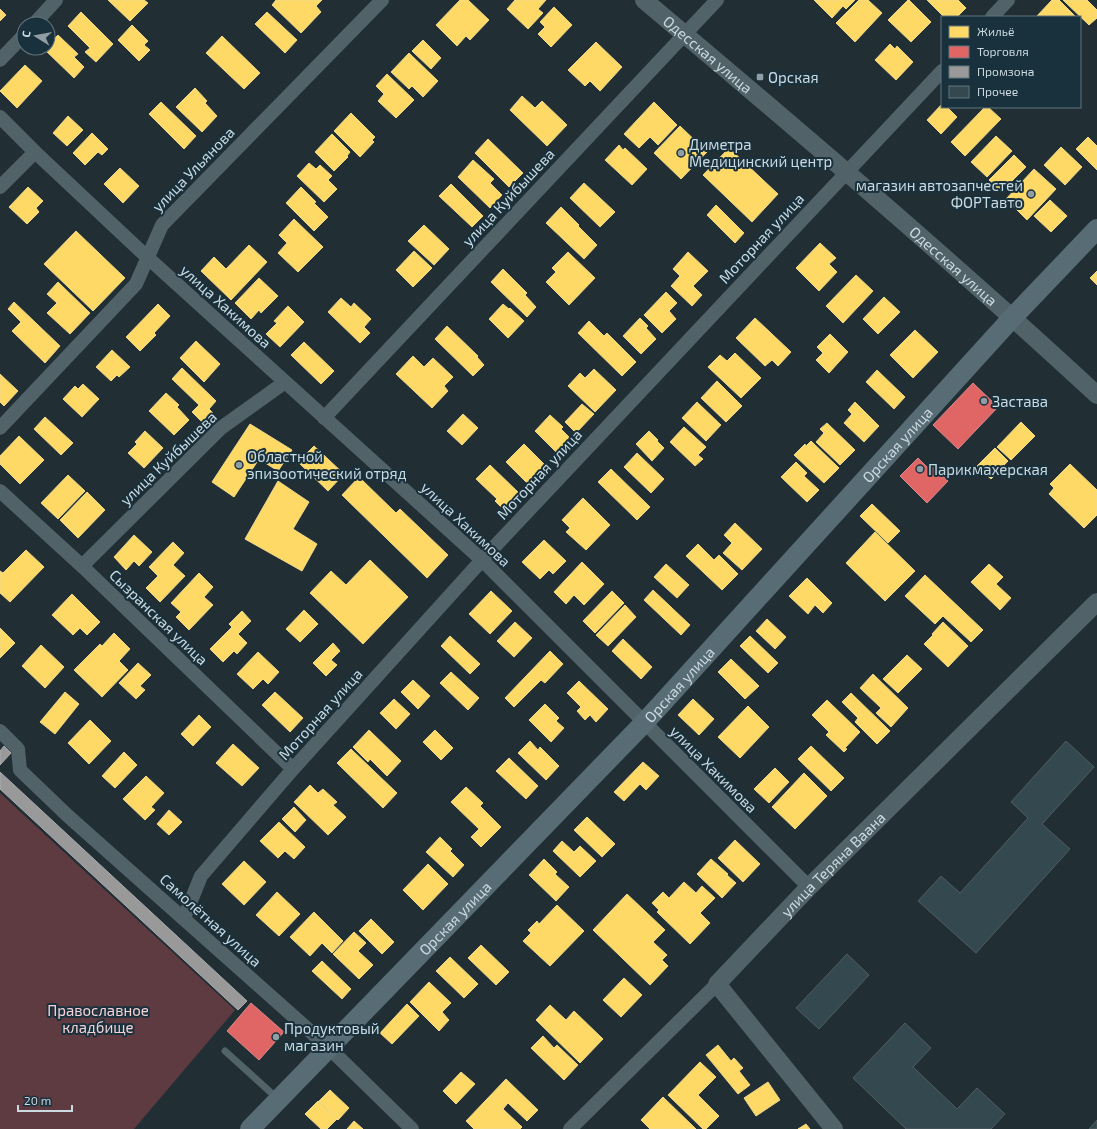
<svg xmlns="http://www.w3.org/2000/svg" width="1097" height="1129" font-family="'Exo 2',sans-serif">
  <rect width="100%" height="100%" fill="#212e34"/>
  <path fill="#5e3a41" d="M0,793L235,1010L134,1129H0Z"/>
  <path fill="#ffd966" stroke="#efd98b" d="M108,0H144L148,3L130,21Z
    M276,0H322L316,6L321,12L301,33L272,5Z
    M460,0H468L489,20L470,40L466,36L457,46L436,25Z
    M515,0H546L538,9L543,13L528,29L507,9Z
    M814,0H855L846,9L843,6L832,18Z
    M859,0H868L882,13L855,42L836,23Z
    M908,0H909L931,22L911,42L888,20Z
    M927,0H958L966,8L957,17H944Z
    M1052,0H1059L1076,17H1036Z
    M1063,0H1087L1097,10V18L1089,25Z
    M554,7L572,25L551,47L538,34L545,27L540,22Z
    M0,9L6,15L0,21Z
    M81,12L113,44L96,62L85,52L90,48L68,26Z
    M267,12L297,40L285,53L255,24Z
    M132,25L148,41L144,45L150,50L139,61L118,40Z
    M58,35L78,54L74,57L84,67L74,78L44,49L46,48H48V45Z
    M222,36L260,73L244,89L206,53Z
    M423,40L441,58L431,69L412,51Z
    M596,42L622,67L600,91L590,81L585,86L568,70Z
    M890,44L895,49L897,46L913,62L896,80L875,60Z
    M409,53L438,81L423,97L412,86L409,89L391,72Z
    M25,65L42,81L17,108L0,91Z
    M387,74L414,100L396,118L378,101L384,94L376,86Z
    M195,88L207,101L205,103L217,116L202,132L176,107Z
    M522,96L535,108L542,101L567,125L547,146L510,110Z
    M161,102L196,136L184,149L149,114Z
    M654,102L677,125L658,145L650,137L639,148L624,134Z
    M942,104V107H947L957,117L941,134L927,120Z
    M985,107H988L1001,119L965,156L951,142Z
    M351,113L375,137L372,140L374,142L360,157L334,131Z
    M68,116L83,130L67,146L53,133Z
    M680,126L707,152L681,179L654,153Z
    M92,133L108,149L102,155L98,152L85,165L73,153Z
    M332,134L350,152L347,156L348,157L334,171L315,152Z
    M996,136L1012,151L987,177L971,162Z
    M1088,137L1097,146V170L1076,149Z
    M488,139L523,173L509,187L475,153Z
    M619,145L623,150L625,148L647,169L632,185L605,160Z
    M1061,147L1082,167L1065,185L1044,165Z
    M729,148L778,194L752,222L703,175Z
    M1014,155L1026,167L1001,192L989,180Z
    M473,160L494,179L490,183L502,195L490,208L458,177Z
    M309,163L316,169L320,165L332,176L328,180L337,189L324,202L297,176Z
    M120,168L139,186L123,203L104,184Z
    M1034,169L1056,189L1027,220L1006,199Z
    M584,183L615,212L600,227L570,198Z
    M451,184L483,216L472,227L439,196Z
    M28,187L43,201L36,208L39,212L27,224L9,207Z
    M301,187L316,202L314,203L328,217L314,231L286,203Z
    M1050,200L1067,216L1051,232L1034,216Z
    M716,205L744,233L735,243L707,215Z
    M561,207L579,225L578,226L597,245L584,259L546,223Z
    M294,219L323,247L298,272L278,253L287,243L279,235Z
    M424,225L449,249L434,265L408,241Z
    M76,231L125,278L93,311L44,264Z
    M820,243L836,258L829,264L837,272L819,291L796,268Z
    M249,245L267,262L231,300L201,271L214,257L226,269Z
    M414,251L432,268L413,287L396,270Z
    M568,252L595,278L569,305L546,282L556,272L552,268Z
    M688,252L708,271L693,286L702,295L692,306L671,286L680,276L673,269Z
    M503,269L527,293L525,295L536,307L527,317L491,282Z
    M1097,271V285L1090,278Z
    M856,275L873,291L843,323L826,306Z
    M259,278L278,296L261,313L259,310L251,319L235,303Z
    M58,282L90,313L70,334L47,313L57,303L47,294Z
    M666,292L677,303L669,311L676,319L662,333L644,315Z
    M884,297L900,312L878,334L863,319Z
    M341,298L351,307L354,303L371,319L364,327L370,333L360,343L328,312Z
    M14,302L60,346L45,363L12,331L21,322L8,309Z
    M158,304L170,316L154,333L156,335L140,351L126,337Z
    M503,304L509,309L510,308L524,321L508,338L489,319Z
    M288,306L304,322L280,347L266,334L277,323L274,321Z
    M640,318L648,326L646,328L656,339L641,354L623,336Z
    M755,318L791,352L778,366L772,360L765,366L736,338Z
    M589,321L604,336L607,333L636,362L622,376L578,333Z
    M447,326L478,356L477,357L484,365L473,376L435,339Z
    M915,330L938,352L913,378L890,355Z
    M830,334L848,352L829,373L816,360L823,353L817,347Z
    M196,341L220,364L204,382L180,358Z
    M304,342L334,371L321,384L291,355Z
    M112,350L130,367L119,377L117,375L111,381L96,367Z
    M735,353L761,378L741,398L708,367L720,355L727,361Z
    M413,356L424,367L433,358L453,377L444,386L448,391L432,408L396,374Z
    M182,368L216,401L209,409L217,417L207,427L192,412L199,405L172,379Z
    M594,369L616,390L595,412L568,386L580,373L585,378Z
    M877,370L905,397L894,409L866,382Z
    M0,374L18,391L4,406L0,402Z
    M717,381L742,406L726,422L701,398Z
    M83,384L99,399L82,417L63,399L75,386L78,389Z
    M166,393L179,405L177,407L189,420L174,435L149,411Z
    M697,402L721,425L706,441L682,418Z
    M855,402L879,426L864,442L844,423L852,414L848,410Z
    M582,404L594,414L576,433L565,422Z
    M463,414L478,428L462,445L447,431Z
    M550,415L563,427L561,429L570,438L556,452L535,431Z
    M45,417L73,443L61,455L34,429Z
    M1021,422L1035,436L1011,460L997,447Z
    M827,423L855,450L840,465L816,442L824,433L820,429Z
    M250,424L292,450L278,471L259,459L234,497L212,482Z
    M684,427L706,447L698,455L703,459L695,466L670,442Z
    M145,431L163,448L144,468L128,453L137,444L135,442Z
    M649,431L658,440L657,441L664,448L652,461L636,444Z
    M19,436L44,460L20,484L0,464V456Z
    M811,441L839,468L824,483L794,455L805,444L806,446Z
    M524,444L545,465L527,483L506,462Z
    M314,446L344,474L328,491L298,462Z
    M995,448L1008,461L991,479L977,466Z
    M637,453L664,479L651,493L624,467Z
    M796,462L807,473L804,476L819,490L807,502L781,477Z
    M1070,464L1097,490V515L1084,528L1049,494L1054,488L1050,484Z
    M490,465L520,494L504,510L495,501L497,499L476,479Z
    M611,469L650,507L637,520L598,482Z
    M68,475L85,491L58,519L41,503Z
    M359,477L396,513L400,509L448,555L427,578L342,495Z
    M278,481L309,502L293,529L317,544L302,571L245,539Z
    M87,492L105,510L78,538L60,520Z
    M583,498L610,525L586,550L566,532L570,528L562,520Z
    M872,504L900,531L888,543L860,516Z
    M735,523L762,549L742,570L723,553L732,543L724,535Z
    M875,532L915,571L885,601L846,563Z
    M134,535L152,552L139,566L134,561L126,570L114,557Z
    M544,540L566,561L553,574L549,570L540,579L522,562Z
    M173,542L184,553L173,565L185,576L160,602L146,588L158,576L149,567Z
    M698,544L714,560L719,555L738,574L722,590L686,556Z
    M26,550L44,567L10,602L0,593V571L3,573Z
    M370,560L408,597L363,644L310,593L331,571L346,585Z
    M582,562L604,584L584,605L574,595L566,604L554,592Z
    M666,564L689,585L677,598L654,577Z
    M989,564L1003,577L996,584L1011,598L1000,610L971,582Z
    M199,573L213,587L204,597L213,605L189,630L176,617L181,612L171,603Z
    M925,575L983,630L971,642L943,616L935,624L905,596Z
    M807,578L832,603L823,613L815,605L808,614L789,596Z
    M653,590L690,625L681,635L644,600Z
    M491,591L512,611L490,634L469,614Z
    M612,591L624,603L595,633L583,621Z
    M72,594L100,622L87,635L80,628L73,635L52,615Z
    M625,605L636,617L608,646L596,635Z
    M304,610L318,624L300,642L286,629Z
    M242,611L251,621L238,634L247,643L237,654L234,651L223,662L210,649L232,627L229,624Z
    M767,619L786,637L775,649L756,631Z
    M515,622L532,638L514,657L497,641Z
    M943,622L968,646L948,667L924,644L933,635L932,634Z
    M0,628L15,643L0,658Z
    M114,633L130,649L119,661L128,670L102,697L74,670L100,644L102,646Z
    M450,636L480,664L470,674L441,646Z
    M750,636L778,663L768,673L740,646Z
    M623,639L652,667L641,679L612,651Z
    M333,643L340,651L331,660L337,665L326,676L313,663Z
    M41,645L64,667L45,688L22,666Z
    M550,651L563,664L545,683L541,680L514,707L505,698Z
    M258,652L279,672L268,684L263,679L253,689L237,674Z
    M907,655L922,669L898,693L883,679Z
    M731,659L759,686L745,699L718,672Z
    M138,663L151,675L140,686L145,690L136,699L119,683Z
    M451,672L479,698L468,710L440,683Z
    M873,674L908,708L891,727L876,713L881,708L860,688Z
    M413,680L430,696L418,709L401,692Z
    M579,681L608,709L596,722L590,715L585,720L577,711L581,707L567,693Z
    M65,692L79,704L55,734L40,722Z
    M275,692L303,718L290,732L262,705Z
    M851,693L890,731L877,744L855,722L858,718L842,702Z
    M394,699L410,714L396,729L380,713Z
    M693,699L714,719L699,735L678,715Z
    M827,700L860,732L845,748L847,749L844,752L826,735L829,732L812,715Z
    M545,704L559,718L556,721L564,728L551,742L529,720Z
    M748,706L769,727L740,758L718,737Z
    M199,715L211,727L193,746L181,734Z
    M90,720L111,741L89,764L68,743Z
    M369,730L401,761L387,776L370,759L368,762L353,747Z
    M435,730L453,748L441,760L423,742Z
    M530,741L538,750L540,747L559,766L546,780L518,753Z
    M233,744L259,768L242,786L216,763Z
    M811,746L844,778L831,791L798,759Z
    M351,749L397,793L383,808L337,763Z
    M124,752L137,765L115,788L102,776Z
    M509,758L538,786L526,799L496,771Z
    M643,762L659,776L646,790L640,784L624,801L614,792Z
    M775,768L789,782L769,803L754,789Z
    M804,773L827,796L795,829L772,807Z
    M146,776L164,793L151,807L155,810L145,820L123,799Z
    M310,785L318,793L323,789L337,802L333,805L346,817L328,835L294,802Z
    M466,787L483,803L480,806L501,827L481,847L471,837L479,829L451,802Z
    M294,807L306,820L295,832L282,819Z
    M169,810L182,822L169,835L157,824Z
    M587,817L615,844L602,857L574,830Z
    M279,822L305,847L294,859L285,851L278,858L260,841Z
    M440,837L452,849L450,851L464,865L453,877L426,852Z
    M735,840L760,864L743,882L718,858Z
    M562,841L574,852L580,846L596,861L580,877L553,851Z
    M544,859L557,872L555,874L569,887L556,901L529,875Z
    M711,859L728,874L727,875L736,883L722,898L697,874Z
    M244,861L266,882L244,905L222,884Z
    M428,864L448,884L423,910L403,890Z
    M684,882L696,893L702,886L715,898L700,913L710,923L690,944L657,912L659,910L652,903L663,892L669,898Z
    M277,892L300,914L279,936L256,915Z
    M627,894L665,930L653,942L667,955L662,960L668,966L650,985L593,930Z
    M557,905L584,931L550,966L523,941L531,933L528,930L537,921L539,924Z
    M314,912L343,941L332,953L322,943L310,956L290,937Z
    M371,919L394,942L382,954L359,931Z
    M354,932L366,943L358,951L373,965L359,979L333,954Z
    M481,945L509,972L496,985L468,958Z
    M450,957L478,984L464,998L436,971Z
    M322,961L351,989L342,999L312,971Z
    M624,978L642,995L621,1017L603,1000Z
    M429,982L451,1003L442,1012L449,1020L439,1031L410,1002Z
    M407,1004L419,1016L392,1044L380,1033Z
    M550,1005L566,1020L574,1011L603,1039L580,1063L536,1020Z
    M543,1036L554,1048L557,1045L578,1065L564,1080L531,1048Z
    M718,1045L731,1061L734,1058L743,1068L739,1071L750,1085L738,1094L706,1055Z
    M700,1062L716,1077L698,1095L719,1116L706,1129H703L668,1095Z
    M461,1072L475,1084L456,1104L443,1091Z
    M506,1079L538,1110L527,1121L508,1103L503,1109L522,1127L520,1129H474L466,1121Z
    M768,1082L780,1100L756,1116L744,1098Z
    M330,1090L349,1108L338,1120L319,1101Z
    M663,1097L696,1129H650L641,1120Z
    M318,1101L337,1119L327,1129H321L305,1114Z
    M354,1121L363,1129H347Z
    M806,1124L810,1129H798Z"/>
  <path fill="#e06666" stroke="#da888b" d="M973,383L998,407L958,449L933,425Z
    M918,458L930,470L933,467L948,481L927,503L900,476Z
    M251,1003L284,1032L259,1060L227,1031Z"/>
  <path fill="#999" stroke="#a8acae" d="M4,746L11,753L0,765V751Z
    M0,772L247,1001L238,1010L0,789Z"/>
  <path fill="#344850" stroke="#525d62" d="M1066,741L1094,767L1042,824L1070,849L976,953L918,901L941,876L960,893L1028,818L1011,802Z
    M847,954L869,975L819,1029L796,1008Z
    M905,1023L931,1048L913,1067L957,1109L977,1088L1005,1114L991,1129H906L853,1078Z
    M1097,1120V1129H1089Z"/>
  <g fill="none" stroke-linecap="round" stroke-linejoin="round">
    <path stroke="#516269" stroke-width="7" d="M225,1051L278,1099"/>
    <path stroke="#516269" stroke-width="14" d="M992,17L1008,0
      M34,24L56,0
      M0,60L24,35
      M0,117L35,152L147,257L482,560L809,887
      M0,187L35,152
      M324,418L717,0
      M0,428L136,284L162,225L382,0
      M0,491L82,566L293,769
      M82,566L221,428L285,382
      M0,731L18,749L20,770L68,816L329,1048L412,1129
      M184,918L201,876L293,769L482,560L942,71
      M570,1129L717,984"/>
    <g stroke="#516269" stroke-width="18">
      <path id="s1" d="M644,0C797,129 950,259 1097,395"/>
      <path id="s2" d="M834,1129L717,984L809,887L1097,602"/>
    </g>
    <path stroke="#586c75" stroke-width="20" id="s3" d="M250,1129L644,723L1013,317L1097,229"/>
  </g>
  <g fill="#909da4" stroke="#19313c" stroke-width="1.5">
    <rect x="756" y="73" width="8" height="8" rx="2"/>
    <circle cx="681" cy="153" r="4"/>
    <circle cx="1031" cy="194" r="4"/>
    <circle cx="984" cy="401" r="4"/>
    <circle cx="239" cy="465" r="4"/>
    <circle cx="920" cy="469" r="4"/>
    <circle cx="276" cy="1037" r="4"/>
  </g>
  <g text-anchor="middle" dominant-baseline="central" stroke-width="4" stroke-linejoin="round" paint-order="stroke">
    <g font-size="15" fill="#cbd9e0" stroke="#19313c">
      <text stroke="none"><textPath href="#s1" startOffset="84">Одесская улица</textPath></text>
      <text transform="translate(193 169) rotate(-46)">улица Ульянова</text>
      <text transform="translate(508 197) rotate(-47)">улица Куйбышева</text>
      <text transform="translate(761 238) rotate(-47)">Моторная улица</text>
      <text stroke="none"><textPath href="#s1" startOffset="408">Одесская улица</textPath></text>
      <text transform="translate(226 306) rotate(42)">улица Хакимова</text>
      <text stroke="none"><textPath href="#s3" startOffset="942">Орская улица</textPath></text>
      <text transform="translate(168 458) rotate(-44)">улица Куйбышева</text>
      <text transform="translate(539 474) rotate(-47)">Моторная улица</text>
      <text transform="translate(466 524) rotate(43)">улица Хакимова</text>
      <text transform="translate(159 617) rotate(44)">Сызранская улица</text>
      <text stroke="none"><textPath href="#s3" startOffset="618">Орская улица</textPath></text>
      <text transform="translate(320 714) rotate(-48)">Моторная улица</text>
      <text transform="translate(714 769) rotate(45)">улица Хакимова</text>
      <text stroke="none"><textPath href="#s2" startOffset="353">улица Теряна Ваана</textPath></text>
      <text stroke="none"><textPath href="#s3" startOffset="294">Орская улица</textPath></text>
      <text transform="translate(211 920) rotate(42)">Самолётная улица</text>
    </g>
    <g font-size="15" fill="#cbd9e0" stroke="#19313c" text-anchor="start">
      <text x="768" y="77">Орская</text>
      <text x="689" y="144">Диметра<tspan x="689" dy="17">Медицинский центр</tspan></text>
      <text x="1023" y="185" text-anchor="end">магазин автозапчестей<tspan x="1023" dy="17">ФОРТавто</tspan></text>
      <text x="992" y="401">Застава</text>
      <text x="247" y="456">Областной<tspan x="247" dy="17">эпизоотический отряд</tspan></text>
      <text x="928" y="469">Парикмахерская</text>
      <text x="284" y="1028">Продуктовый<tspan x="284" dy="17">магазин</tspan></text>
    </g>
    <g font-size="15" fill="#f7d1d6" stroke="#19313c">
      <text x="98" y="1010">Православное<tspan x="98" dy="17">кладбище</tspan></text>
    </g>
  </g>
  <rect x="941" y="16" width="140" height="92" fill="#19313c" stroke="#60747e"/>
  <rect x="949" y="26" width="20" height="12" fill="#ffd966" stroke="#60747e"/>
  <text x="977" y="36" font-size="12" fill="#cbd9e0">Жильё</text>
  <rect x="949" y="46" width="20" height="12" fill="#e06666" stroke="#60747e"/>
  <text x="977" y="56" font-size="12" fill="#cbd9e0">Торговля</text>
  <rect x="949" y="66" width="20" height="12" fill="#999999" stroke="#60747e"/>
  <text x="977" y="76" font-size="12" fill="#cbd9e0">Промзона</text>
  <rect x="949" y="86" width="20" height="12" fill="#344850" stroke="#60747e"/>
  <text x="977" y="96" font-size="12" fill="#cbd9e0">Прочее</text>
  <g transform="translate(36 36) rotate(281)"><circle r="19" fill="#19313c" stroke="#60747e"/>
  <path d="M0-3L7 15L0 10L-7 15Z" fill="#909da4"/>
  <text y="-6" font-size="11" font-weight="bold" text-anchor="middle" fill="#cbd9e0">С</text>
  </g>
  <path d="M18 1105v6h54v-6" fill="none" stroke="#cbd9e0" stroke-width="2"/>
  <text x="24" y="1105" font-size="12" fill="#cbd9e0" stroke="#19313c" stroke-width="3" paint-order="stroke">20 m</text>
</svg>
